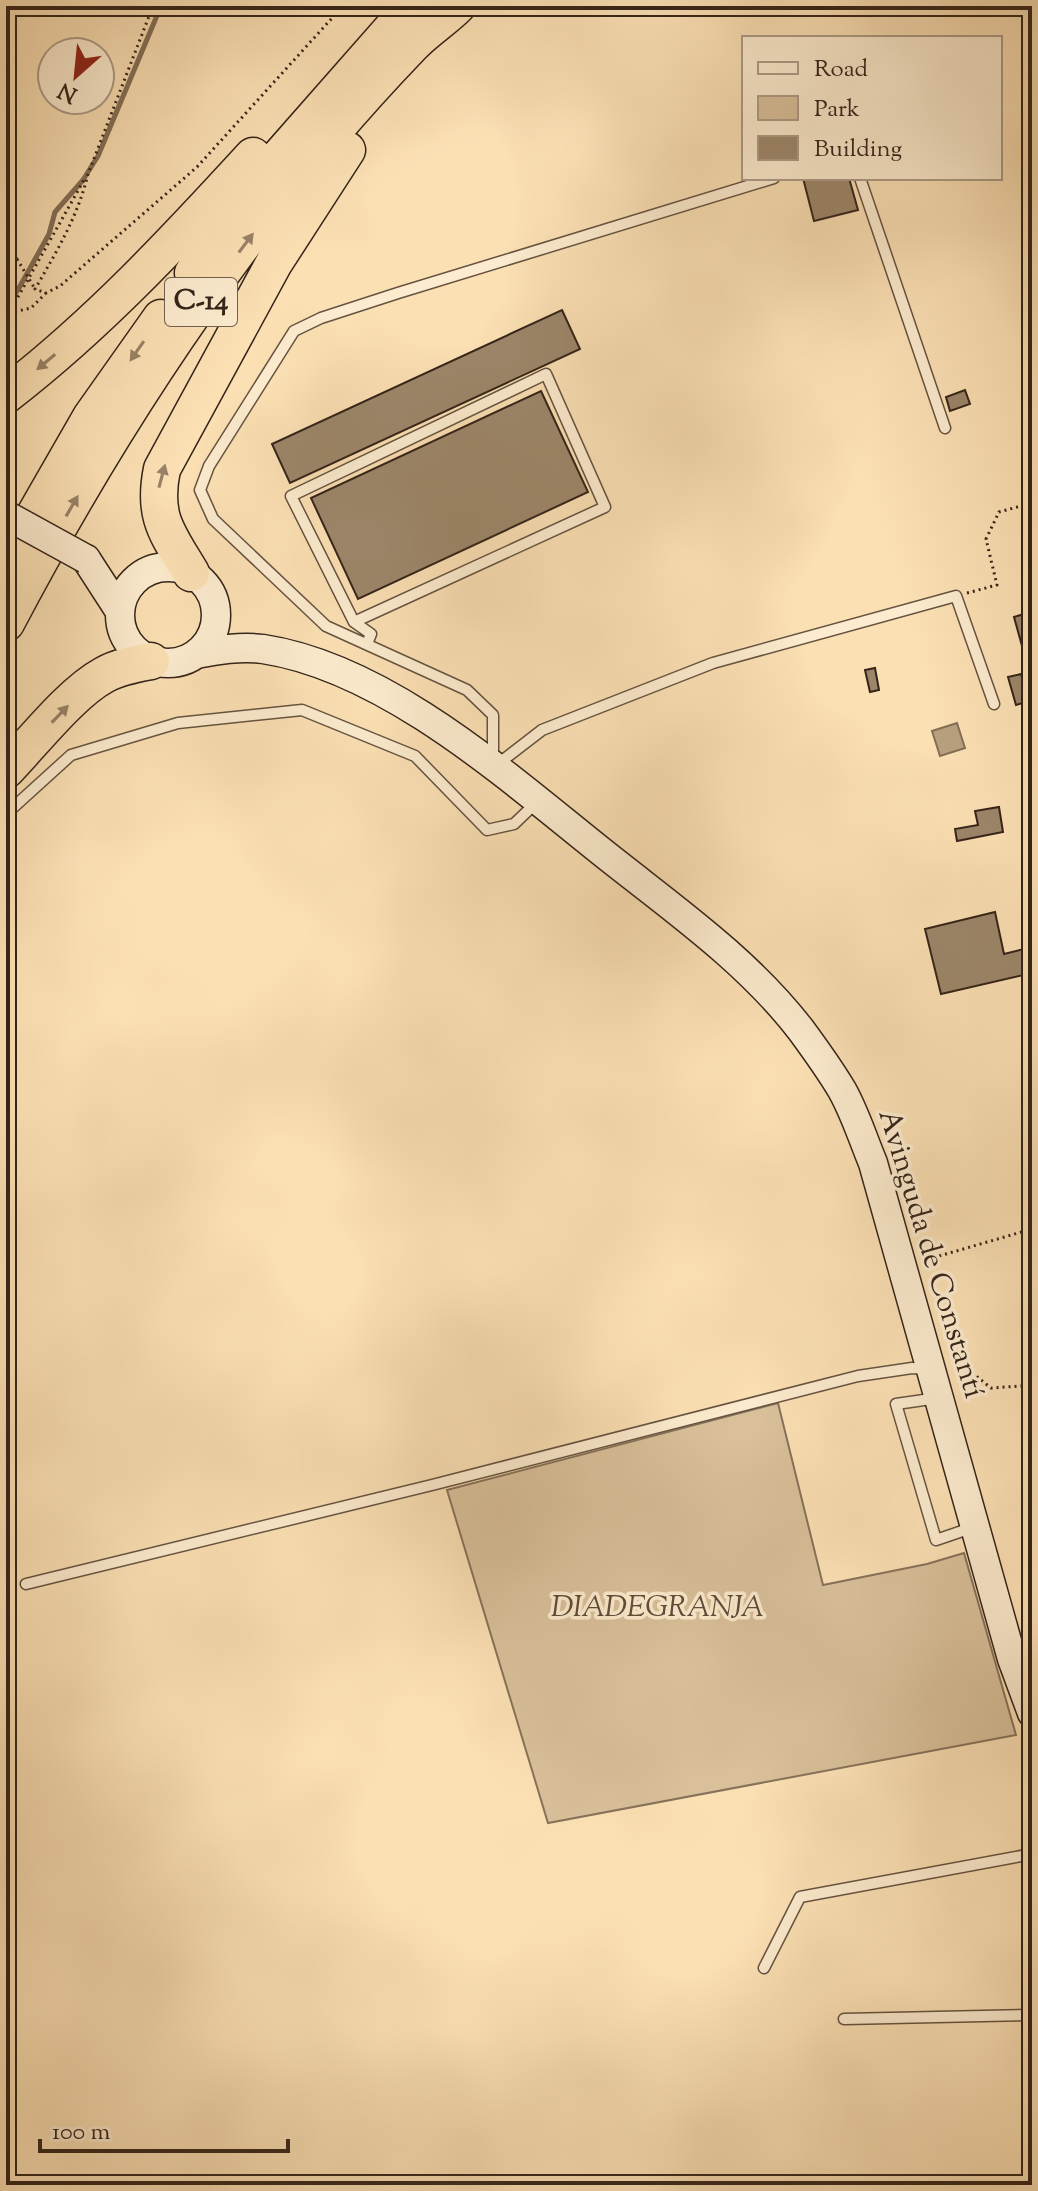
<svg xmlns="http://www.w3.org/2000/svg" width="1038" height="2191" font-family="'Sorts Mill Goudy',serif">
  <rect width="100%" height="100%" fill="#fbe0b4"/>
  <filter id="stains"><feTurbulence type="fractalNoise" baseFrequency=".0025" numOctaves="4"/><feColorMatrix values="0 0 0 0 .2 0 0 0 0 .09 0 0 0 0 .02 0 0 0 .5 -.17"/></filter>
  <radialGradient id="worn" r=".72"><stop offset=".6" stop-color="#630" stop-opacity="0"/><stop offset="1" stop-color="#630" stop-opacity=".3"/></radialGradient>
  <path fill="#d9c09a" stroke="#87725a" stroke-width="2" d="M778,1403L823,1585L927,1564L964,1553L1016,1735L548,1823L447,1490Z"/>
  <path fill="#b8a07f" stroke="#846e56" stroke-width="2" d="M957,723L965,748L940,756L932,731Z"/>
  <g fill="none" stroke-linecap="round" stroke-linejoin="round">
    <path stroke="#846e56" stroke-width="5" d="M6,307L19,288L49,234L55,212L83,180L98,156L161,6"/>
  </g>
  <path fill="#9c866a" stroke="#352419" stroke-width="2" d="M803,178H849L858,210L814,221Z
    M562,310L580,349L290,483L272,444Z
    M965,390L970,404L950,411L946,397Z
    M541,391L588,492L358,599L311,498Z
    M1031,612H1032V682L1014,617Z
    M875,668L879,690L870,692L865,670Z
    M1021,674L1029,701L1016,705L1008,677Z
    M999,807L1003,832L957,841L955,829L978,825L975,811Z
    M995,912L1004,954L1032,947V973L941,994L925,929Z"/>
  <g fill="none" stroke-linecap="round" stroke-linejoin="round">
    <defs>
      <path id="service" d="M860,178L945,428
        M354,622L291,496L546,374L605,507L354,622L371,634L367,644
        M493,761V715L467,690L326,626L213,519L200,490L209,466L294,331L321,318L398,293L774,178
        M498,764L542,730L713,663L956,596L994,704
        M6,814L71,755L178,723L302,710L415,756L487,830L514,824L538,801
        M938,1398L896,1404L936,1540L974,1527
        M26,1584L432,1485L858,1376L912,1368L929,1369
        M764,1968L800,1897L1032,1854
        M844,2019L1032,2015"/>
      <path id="secondary" d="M86,559L119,610
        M120 615a48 48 0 1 1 96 0a48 48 0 1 1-96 0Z
        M196,654C218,650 240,646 263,649C388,668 511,780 607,856C675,910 748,961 801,1030C815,1049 830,1070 842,1090C855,1113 863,1139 873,1163L1012,1659L1032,1713"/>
      <path id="motorway" d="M193,273L266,172L412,6
        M6,395C97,325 176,240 253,156
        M6,565L91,417L161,318
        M191,573C168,534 152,518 162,469L274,263L347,150
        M6,623C115,416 248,215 411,46C425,31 443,20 457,6
        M6,770C33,742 71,693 104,675C118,667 135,664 151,661"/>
    </defs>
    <use href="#service" stroke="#665340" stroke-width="13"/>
    <use href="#secondary" stroke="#352419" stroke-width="31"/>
    <use href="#motorway" stroke="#352419" stroke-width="39"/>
    <path stroke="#352419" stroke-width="3" stroke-dasharray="2 4" stroke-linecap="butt" d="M153,6L88,174C78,216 57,251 35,289L46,293L60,286L197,167L343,6
      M6,243L17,259
      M9,313L84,180
      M6,318L9,313L31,308L46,293
      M967,593L997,585L986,539L999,512L1032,503
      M922,1261L1032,1229
      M947,1339L970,1371L991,1388L1021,1386L1032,1383"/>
    <use href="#service" stroke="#fcebce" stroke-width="10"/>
    <use href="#secondary" stroke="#fcebce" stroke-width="28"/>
    <use href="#motorway" stroke="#fbe0b4" stroke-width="36"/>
    <defs>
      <path id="secondary-bridge" d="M6,515L86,559"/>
    </defs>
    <use href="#secondary-bridge" stroke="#352419" stroke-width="31" stroke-linecap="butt"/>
    <path stroke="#352419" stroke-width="3" stroke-dasharray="2 4" stroke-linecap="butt" d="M17,259L35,289"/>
    <use href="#secondary-bridge" stroke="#fcebce" stroke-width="28"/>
  </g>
  <defs><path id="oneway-solid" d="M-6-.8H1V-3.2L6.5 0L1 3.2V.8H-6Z" transform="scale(2)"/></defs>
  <g fill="#988266">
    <use href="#oneway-solid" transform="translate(246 243) rotate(-53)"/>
    <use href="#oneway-solid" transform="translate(137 351) rotate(125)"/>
    <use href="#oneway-solid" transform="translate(46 362) rotate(140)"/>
    <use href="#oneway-solid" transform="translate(162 476) rotate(-75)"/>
    <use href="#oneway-solid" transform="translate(72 506) rotate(-60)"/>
    <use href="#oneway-solid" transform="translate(60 714) rotate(-46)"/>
  </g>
  <g text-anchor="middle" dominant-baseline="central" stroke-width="7" stroke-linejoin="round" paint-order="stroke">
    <rect fill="#fcebce" stroke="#71604f" stroke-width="2" x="165" y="278" width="72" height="48" rx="6"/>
    <g font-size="28" font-weight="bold" fill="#352419">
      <text x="201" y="302">C-14</text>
    </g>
    <g font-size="30" fill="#352419" stroke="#fcebce">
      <text transform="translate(930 1254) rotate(73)">Avinguda de Constantí</text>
    </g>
    <g font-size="30" font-style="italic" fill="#5e4b39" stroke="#fcebce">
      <text x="657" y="1608">DIADEGRANJA</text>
    </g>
  </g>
  <rect width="1038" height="2191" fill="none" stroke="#fbe0b4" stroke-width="32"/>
  <rect x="8" y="8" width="1022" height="2175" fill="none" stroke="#352419" stroke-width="4"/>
  <rect x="16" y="16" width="1006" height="2159" fill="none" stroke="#352419" stroke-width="2"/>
  <rect x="742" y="36" width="260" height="144" fill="#fcebce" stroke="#ac9b86" stroke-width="2"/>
  <rect x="758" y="62" width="40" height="12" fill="#fcebce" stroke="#ac9b86" stroke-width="2"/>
  <text x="814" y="76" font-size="24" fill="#352419">Road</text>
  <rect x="758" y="96" width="40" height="24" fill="#d9c09a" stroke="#ac9b86" stroke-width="2"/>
  <text x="814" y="116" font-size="24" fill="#352419">Park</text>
  <rect x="758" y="136" width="40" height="24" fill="#9c866a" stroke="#ac9b86" stroke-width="2"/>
  <text x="814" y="156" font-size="24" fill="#352419">Building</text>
  <g transform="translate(76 76) rotate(207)"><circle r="38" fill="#fcebce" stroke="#ac9b86" stroke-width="2"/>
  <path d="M0-6L14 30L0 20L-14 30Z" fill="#8f2418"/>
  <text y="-12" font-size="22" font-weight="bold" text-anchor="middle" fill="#352419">N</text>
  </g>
  <path d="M40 2139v12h248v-12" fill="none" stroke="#352419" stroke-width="4"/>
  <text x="52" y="2139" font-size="24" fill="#352419" stroke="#fcebce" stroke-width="6" paint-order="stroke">100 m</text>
  <rect width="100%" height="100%" filter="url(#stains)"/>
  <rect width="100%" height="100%" fill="url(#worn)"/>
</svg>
